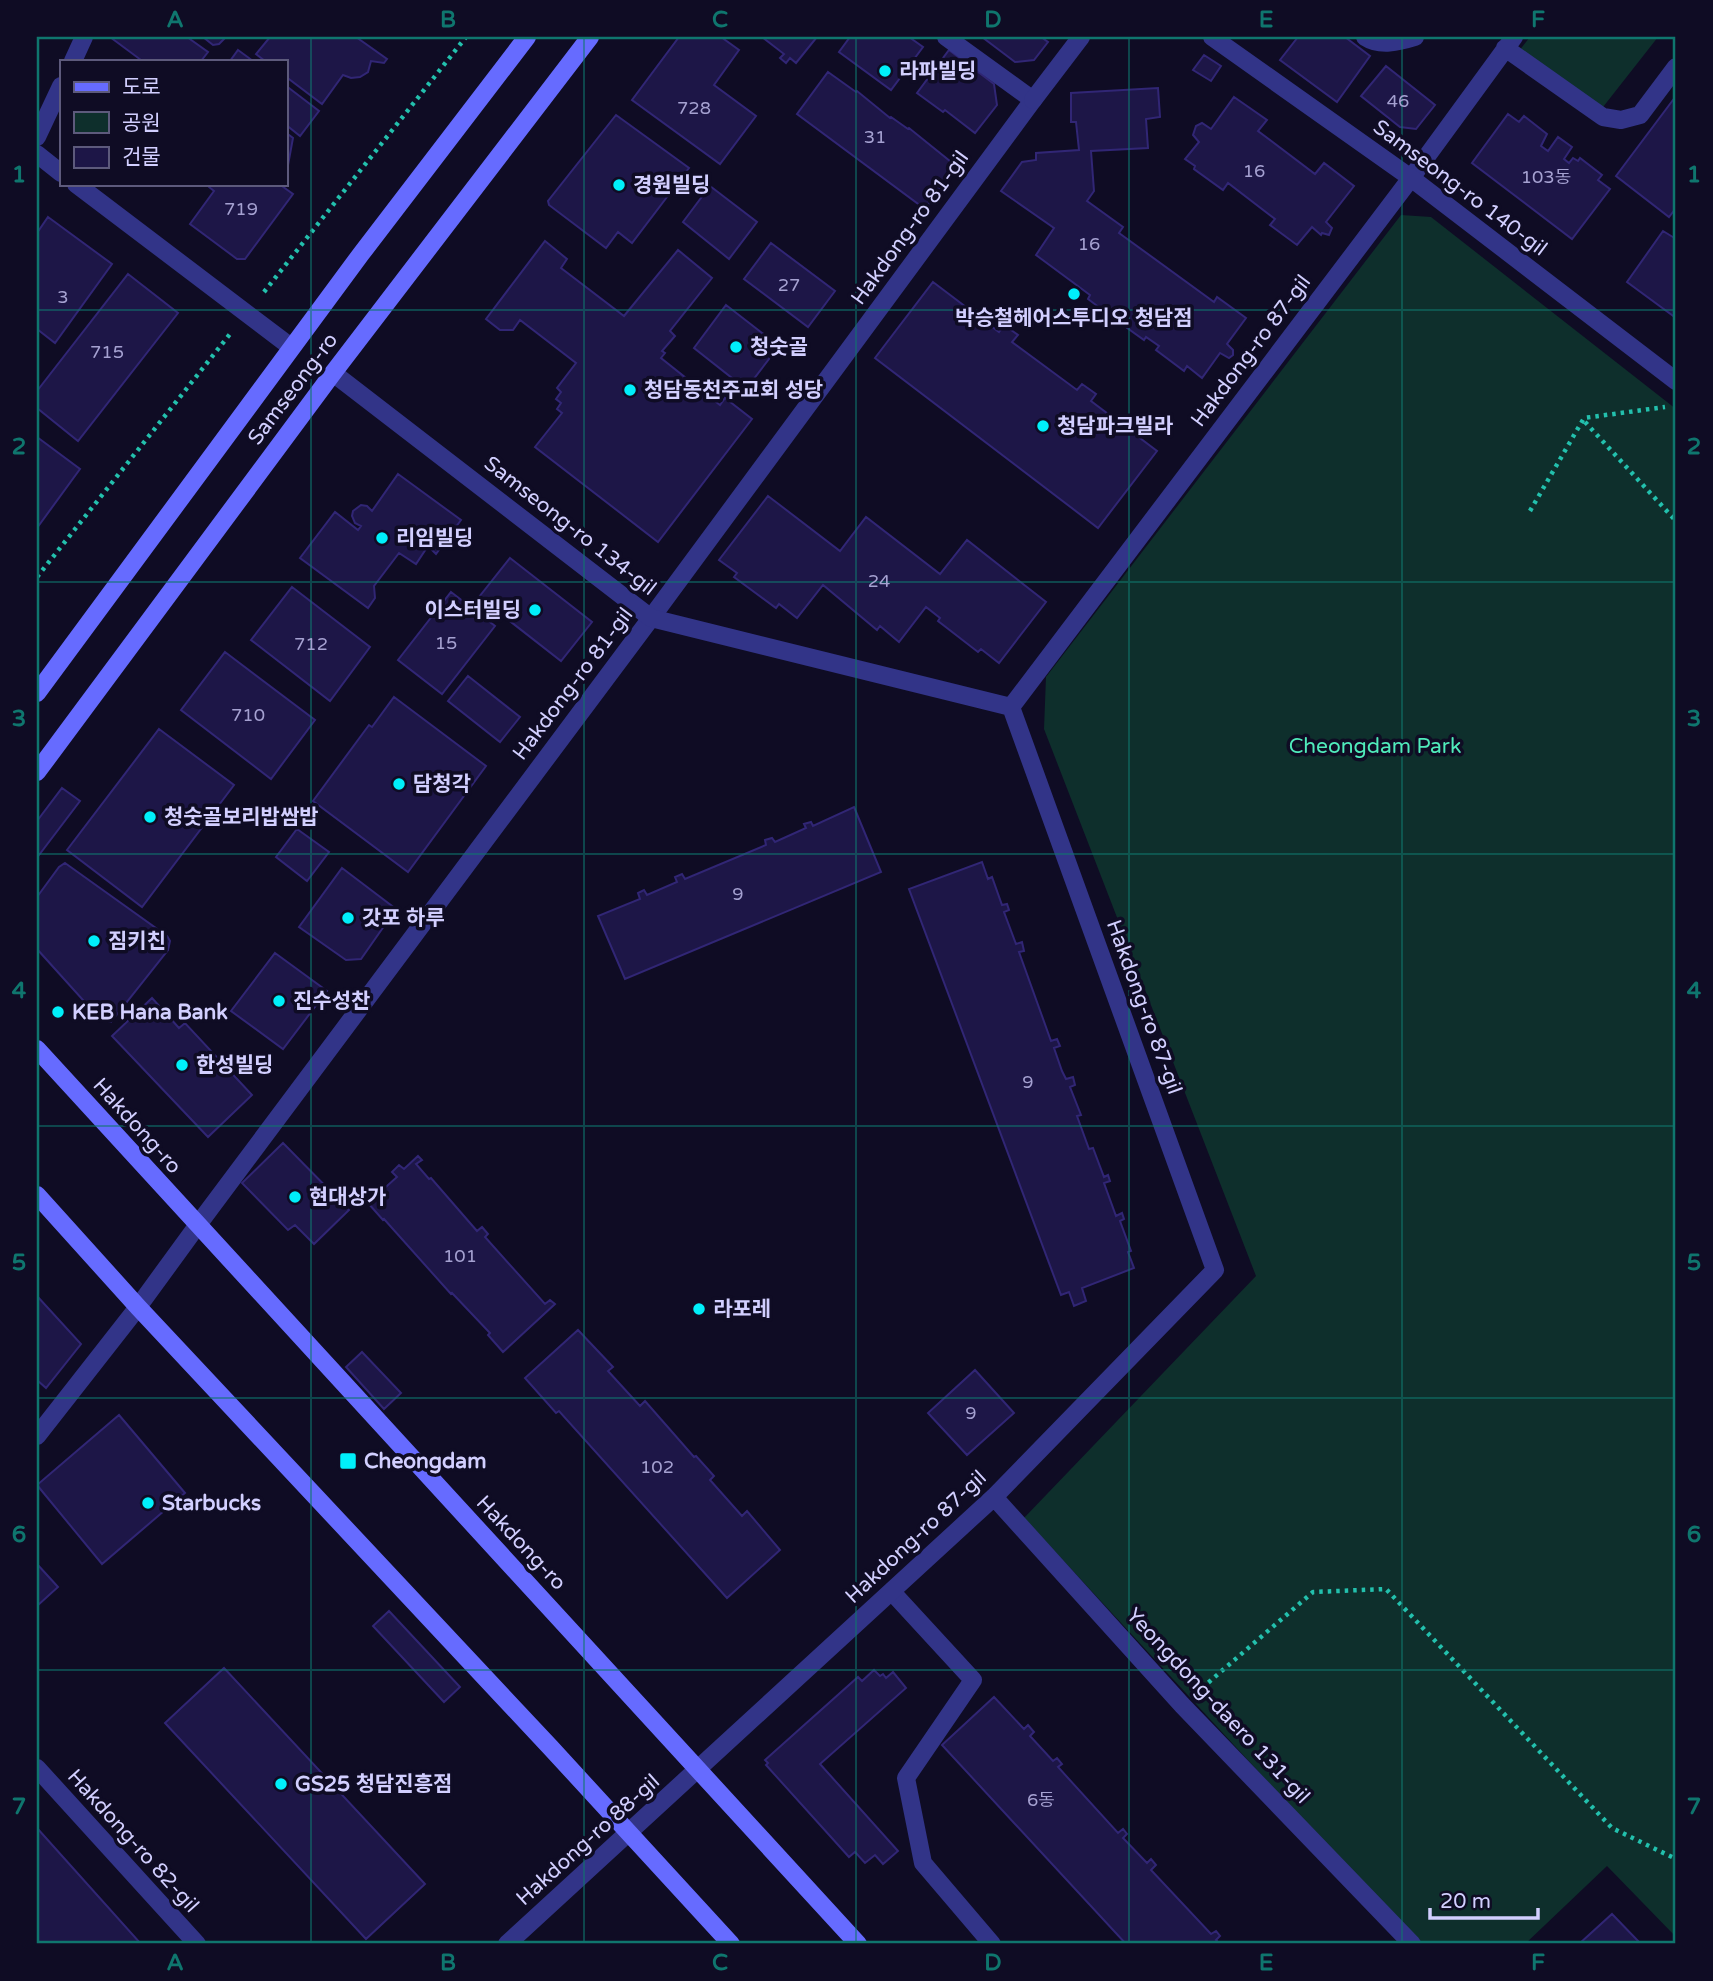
<svg xmlns="http://www.w3.org/2000/svg" width="1713" height="1981" font-family="'Varela Round','Noto Sans KR',sans-serif">
  <rect width="100%" height="100%" fill="#0f0c24"/>
  <path fill="#0e2f2c" d="M1530,37H1658L1596,116L1515,56Z
    M1401,215L1431,217L1676,409V1937L1607,1866L1525,1944H1418L1024,1518L1256,1276L1044,729L1046,677Z"/>
  <path fill="#1d1647" stroke="#312675" stroke-width="2" d="M110,37H187L208,52L201,61H140L141,60Z
    M203,37H226L219,44L213,45Z
    M270,37H356L387,59L384,63L371,61L368,72L360,77L351,78L343,75L322,104L285,76V61H265L256,54Z
    M679,37H721L739,50L714,85L756,116L720,164L632,100Z
    M762,37H817L796,63L790,58L786,63L780,58L784,54Z
    M850,37H909L923,47L891,90L839,52Z
    M982,37H1041L1048,42L1034,60L1015,62Z
    M1298,37H1345L1370,56L1337,102L1280,60Z
    M238,50L253,61H230Z
    M949,50L994,84L997,105L975,133L945,110L943,112L917,93Z
    M1204,55L1221,66L1211,81L1193,70Z
    M1386,66L1435,105L1416,129L1400,127L1361,96Z
    M828,72L856,92L857,91L890,118L891,117L908,129L909,128L956,166L925,209L797,114Z
    M285,85L319,111L300,136L285,124Z
    M1158,88L1160,117L1146,119L1148,148L1091,151L1094,191L1087,201L1123,227L1119,233L1214,302L1217,297L1246,318L1227,344L1233,350V355L1229,358L1220,353L1202,378L1187,366L1184,371L1156,350L1159,346L1146,337L1144,340L1116,320L1088,299L1090,295L1036,255L1054,228L1001,191L1022,162L1036,160V153L1079,150L1076,122H1071V93Z
    M1676,96V208L1669,217L1616,176Z
    M1234,97L1267,120L1258,131L1315,174L1324,163L1354,186L1326,222L1332,228L1329,235L1322,233L1321,235L1312,227L1297,245L1270,225L1275,219L1228,183L1223,190L1194,169L1195,166L1185,159L1199,142L1193,135L1196,126L1202,123L1211,129Z
    M1508,114L1519,122L1524,116L1547,134L1541,146L1548,151L1558,137L1572,147L1564,159L1569,163L1573,158L1578,161L1580,158L1602,175L1598,180L1610,189L1572,239L1472,163Z
    M616,115L689,168L632,243L618,232L606,248L549,205L548,201Z
    M285,132L293,138L286,176H285Z
    M210,184H279L293,194L245,259H237L190,224L214,191L209,187Z
    M710,186L757,222L729,259L683,222Z
    M48,217L112,264L55,343L37,329V233Z
    M1663,231L1676,239V318L1627,282Z
    M545,241L567,259L561,268L624,316L678,250L712,278L670,331L675,336L662,351L665,353L661,358L720,405L725,398L752,419L658,542L535,447L562,413L557,409L561,403L556,399L561,392L557,388L576,363L520,320L513,330H500L486,319Z
    M771,243L835,291L808,327L744,279Z
    M128,274L178,313L78,441L37,408V391Z
    M933,282L999,332L1004,325L1018,335L1012,342L1077,390L1082,384L1096,394L1091,401L1157,451L1098,528L875,358Z
    M726,305L779,346L746,389L694,348Z
    M37,437L80,469L37,528Z
    M398,474L461,520L436,554L428,546L416,564L399,553L374,586L375,598L368,608L300,558L335,512L358,530L361,526L355,523L352,516L353,511L361,505L367,506L372,511Z
    M768,496L840,551L866,517L940,574L967,540L1046,602L999,663L981,649L978,652L938,621L940,618L926,607L899,642L880,626L877,630L823,585L797,618L779,604L776,608L734,577L737,573L719,560Z
    M510,558L592,622L561,661L479,597Z
    M292,587L370,647L330,701L251,640Z
    M451,592L495,626L442,694L398,660Z
    M225,652L315,720L271,779L181,710Z
    M468,676L520,717L500,742L448,701Z
    M394,697L486,766L408,872L313,801L369,725L372,727Z
    M159,729L234,785L142,907L67,850Z
    M62,788L80,801L39,855L37,854V821Z
    M854,807L881,872L625,979L598,916L640,899L638,893L644,890L647,895L677,882L675,877L682,874L685,879L766,845L765,840L772,838L775,842L806,828L804,824L811,822L813,826Z
    M297,829L329,852L307,881L276,857Z
    M982,862L988,879L992,877L1002,905L1007,904L1009,910L1004,912L1016,944L1022,942L1024,951L1019,952L1051,1041L1057,1039L1060,1046L1054,1048L1062,1071L1066,1079L1073,1077L1075,1085L1070,1087L1081,1115L1077,1116L1089,1149L1093,1148L1104,1177L1108,1175L1110,1181L1104,1183L1116,1216L1122,1213L1124,1219L1120,1221L1131,1251L1128,1252L1134,1268L1082,1288L1086,1301L1074,1306L1069,1292L1061,1295L909,889Z
    M65,863L167,936L170,941L168,950L111,1022L101,1020L37,949V897L59,867Z
    M342,868L396,909L361,959L346,960L299,927Z
    M275,953L327,991L283,1049L231,1011Z
    M152,998L179,1028L185,1023L252,1095L208,1137L112,1036Z
    M283,1143L349,1210L314,1244L295,1225L288,1230L242,1183Z
    M418,1156L422,1160L416,1164L429,1179L431,1178L477,1231L482,1227L488,1234L485,1237L545,1304L550,1300L555,1304L503,1352L488,1335L490,1333L452,1293L451,1294L384,1219L383,1220L368,1203L397,1177L392,1172L399,1165L404,1169Z
    M37,1296L81,1344L46,1388L37,1380Z
    M578,1330L613,1367L608,1371L640,1406L645,1401L694,1457L696,1456L714,1476L710,1480L742,1516L747,1511L780,1550L727,1598L559,1411L556,1413L525,1378Z
    M362,1352L401,1393L384,1409L346,1367Z
    M975,1370L1014,1413L967,1455L928,1413Z
    M119,1415L185,1493L102,1564L37,1485Z
    M37,1564L58,1587L37,1606Z
    M389,1611L460,1687L444,1702L373,1626Z
    M224,1668L425,1884L366,1939L165,1723Z
    M874,1670L880,1676L883,1674L886,1678L893,1672L906,1688L820,1764L898,1851L883,1864L875,1855L865,1863L855,1852L849,1857L766,1765L768,1763L765,1760L858,1677L862,1681Z
    M994,1697L1024,1729L1028,1725L1034,1732L1030,1736L1053,1761L1057,1758L1062,1764L1058,1767L1118,1833L1123,1829L1127,1834L1123,1838L1147,1863L1151,1859L1156,1865L1151,1870L1211,1934L1216,1931L1220,1936L1216,1940L1220,1944H1126L942,1745Z
    M37,1828L141,1944H37Z
    M1612,1914L1641,1944H1579Z"/>
  <g fill="none" stroke-linecap="round" stroke-linejoin="round">
    <path stroke="#23c0ad" stroke-width="4.5" stroke-dasharray="3.5 5" stroke-linecap="butt" d="M264,292L466,37
      M1585,422L1676,521
      M1530,511L1584,418L1665,407
      M37,577L230,334
      M1202,1688L1313,1592L1386,1589L1612,1828L1676,1859"/>
    <path stroke="#323488" stroke-width="18" d="M1365,37C1380,47 1399,42 1415,37
      M1505,48L1603,117L1621,120L1640,115L1676,67
      M1411,178L1514,37
      M197,1226L651,618L1033,100L946,37
      M892,1592L973,1680L906,1778L923,1863L992,1944"/>
    <path stroke="#323488" stroke-width="18" d="M1212,37L1411,178L1676,381
      M73,61L84,37
      M1033,100L1081,37
      M37,137L61,86
      M37,154L61,173
      M76,184L291,347
      M333,373L651,618L1011,707
      M1011,707L1411,178
      M37,1436L138,1307L197,1226
      M994,1497L1182,1705L1412,1944
      M37,1768L197,1944
      M507,1944L994,1497L1215,1270L1011,707"/>
    <path stroke="#666bff" stroke-width="18" d="M37,693L361,254L527,37
      M37,772L333,373L590,37
      M37,1049L858,1944
      M37,1195L138,1307L551,1748L731,1944"/>
  </g>
  <path fill="none" stroke="#0f766e" stroke-width="2" stroke-opacity="0.55" d="M311,37V1944M584,37V1944M856,37V1944M1129,37V1944M1402,37V1944M37,310H1676M37,582H1676M37,854H1676M37,1126H1676M37,1398H1676M37,1670H1676"/>
  <g fill="#00effa" stroke="#0f0c24" stroke-width="2.5">
    <circle cx="885" cy="71" r="7"/>
    <circle cx="619" cy="185" r="7"/>
    <circle cx="1074" cy="294" r="7"/>
    <circle cx="736" cy="347" r="7"/>
    <circle cx="630" cy="390" r="7"/>
    <circle cx="1043" cy="426" r="7"/>
    <circle cx="382" cy="538" r="7"/>
    <circle cx="535" cy="610" r="7"/>
    <circle cx="399" cy="784" r="7"/>
    <circle cx="150" cy="817" r="7"/>
    <circle cx="348" cy="918" r="7"/>
    <circle cx="94" cy="941" r="7"/>
    <circle cx="279" cy="1001" r="7"/>
    <circle cx="58" cy="1012" r="7"/>
    <circle cx="182" cy="1065" r="7"/>
    <circle cx="295" cy="1197" r="7"/>
    <circle cx="699" cy="1309" r="7"/>
    <rect x="339" y="1452" width="18" height="18" rx="3.5"/>
    <circle cx="148" cy="1503" r="7"/>
    <circle cx="281" cy="1784" r="7"/>
  </g>
  <g text-anchor="middle" dominant-baseline="central" stroke-width="7" stroke-linejoin="round" paint-order="stroke">
    <g font-size="18" fill="#a5a1d1">
      <text x="1398" y="101">46</text>
      <text x="694" y="108">728</text>
      <text x="875" y="137">31</text>
      <text x="1254" y="171">16</text>
      <text x="1546" y="177">103동</text>
      <text x="241" y="209">719</text>
      <text x="1089" y="244">16</text>
      <text x="789" y="285">27</text>
      <text x="63" y="297">3</text>
      <text x="107" y="352">715</text>
      <text x="879" y="581">24</text>
      <text x="446" y="643">15</text>
      <text x="311" y="644">712</text>
      <text x="248" y="715">710</text>
      <text x="738" y="894">9</text>
      <text x="1028" y="1082">9</text>
      <text x="460" y="1256">101</text>
      <text x="971" y="1413">9</text>
      <text x="657" y="1467">102</text>
      <text x="1041" y="1800">6동</text>
    </g>
    <g font-size="21" font-weight="bold" fill="#d2cfff" stroke="#0f0c24" text-anchor="start">
      <text x="899" y="71">라파빌딩</text>
      <text x="633" y="185">경원빌딩</text>
      <text x="1074" y="318" text-anchor="middle">박승철헤어스투디오 청담점</text>
      <text x="750" y="347">청숫골</text>
      <text x="644" y="390">청담동천주교회 성당</text>
      <text x="1057" y="426">청담파크빌라</text>
      <text x="396" y="538">리임빌딩</text>
      <text x="521" y="610" text-anchor="end">이스터빌딩</text>
      <text x="413" y="784">담청각</text>
      <text x="164" y="817">청숫골보리밥쌈밥</text>
      <text x="362" y="918">갓포 하루</text>
      <text x="108" y="941">짐키친</text>
      <text x="293" y="1001">진수성찬</text>
      <text x="72" y="1012">KEB Hana Bank</text>
      <text x="196" y="1065">한성빌딩</text>
      <text x="309" y="1197">현대상가</text>
      <text x="713" y="1309">라포레</text>
      <text x="364" y="1461">Cheongdam</text>
      <text x="162" y="1503">Starbucks</text>
      <text x="295" y="1784">GS25 청담진흥점</text>
    </g>
    <g font-size="21" fill="#d2cfff" stroke="#0f0c24">
      <text transform="translate(1460 188) rotate(37)">Samseong-ro 140-gil</text>
      <text transform="translate(910 228) rotate(-54)">Hakdong-ro 81-gil</text>
      <text transform="translate(1251 351) rotate(-53)">Hakdong-ro 87-gil</text>
      <text transform="translate(293 389) rotate(-53)">Samseong-ro</text>
      <text transform="translate(570 526) rotate(38)">Samseong-ro 134-gil</text>
      <text transform="translate(573 684) rotate(-53)">Hakdong-ro 81-gil</text>
      <text transform="translate(1144 1007) rotate(70)">Hakdong-ro 87-gil</text>
      <text transform="translate(137 1126) rotate(48)">Hakdong-ro</text>
      <text transform="translate(916 1537) rotate(-43)">Hakdong-ro 87-gil</text>
      <text transform="translate(521 1543) rotate(47)">Hakdong-ro</text>
      <text transform="translate(1218 1706) rotate(47)">Yeongdong-daero 131-gil</text>
      <text transform="translate(588 1840) rotate(-42)">Hakdong-ro 88-gil</text>
      <text transform="translate(133 1841) rotate(48)">Hakdong-ro 82-gil</text>
    </g>
    <g font-size="21" fill="#50ebbb" stroke="#0f0c24">
      <text x="1375" y="746">Cheongdam Park</text>
    </g>
  </g>
  <rect width="1713" height="1981" fill="none" stroke="#0f0c24" stroke-width="77"/>
  <rect x="60" y="60" width="228" height="126" fill="#0f0c24" stroke="#5d5a7c" stroke-width="2"/>
  <rect x="74" y="82" width="35" height="10" fill="#666bff" stroke="#5d5a7c" stroke-width="2"/>
  <text x="122" y="94" font-size="21" fill="#d2cfff">도로</text>
  <rect x="74" y="112" width="35" height="21" fill="#0e2f2c" stroke="#5d5a7c" stroke-width="2"/>
  <text x="122" y="130" font-size="21" fill="#d2cfff">공원</text>
  <rect x="74" y="147" width="35" height="21" fill="#1d1647" stroke="#5d5a7c" stroke-width="2"/>
  <text x="122" y="164" font-size="21" fill="#d2cfff">건물</text>
  <path d="M1430 1908v10h108v-10" fill="none" stroke="#d2cfff" stroke-width="3.5"/>
  <text x="1440" y="1908" font-size="21" fill="#d2cfff" stroke="#0f0c24" stroke-width="5" paint-order="stroke">20 m</text>
  <rect x="38" y="38" width="1636" height="1904" fill="none" stroke="#0f766e" stroke-width="2.5"/>
  <g font-size="23" text-anchor="middle" font-weight="bold" fill="#0f766e">
    <text x="175" y="27">A</text>
    <text x="448" y="27">B</text>
    <text x="720" y="27">C</text>
    <text x="993" y="27">D</text>
    <text x="1266" y="27">E</text>
    <text x="1538" y="27">F</text>
    <text x="19" y="182">1</text>
    <text x="1694" y="182">1</text>
    <text x="19" y="454">2</text>
    <text x="1694" y="454">2</text>
    <text x="19" y="726">3</text>
    <text x="1694" y="726">3</text>
    <text x="19" y="998">4</text>
    <text x="1694" y="998">4</text>
    <text x="19" y="1270">5</text>
    <text x="1694" y="1270">5</text>
    <text x="19" y="1542">6</text>
    <text x="1694" y="1542">6</text>
    <text x="19" y="1814">7</text>
    <text x="1694" y="1814">7</text>
    <text x="175" y="1970">A</text>
    <text x="448" y="1970">B</text>
    <text x="720" y="1970">C</text>
    <text x="993" y="1970">D</text>
    <text x="1266" y="1970">E</text>
    <text x="1538" y="1970">F</text>
  </g>
</svg>
